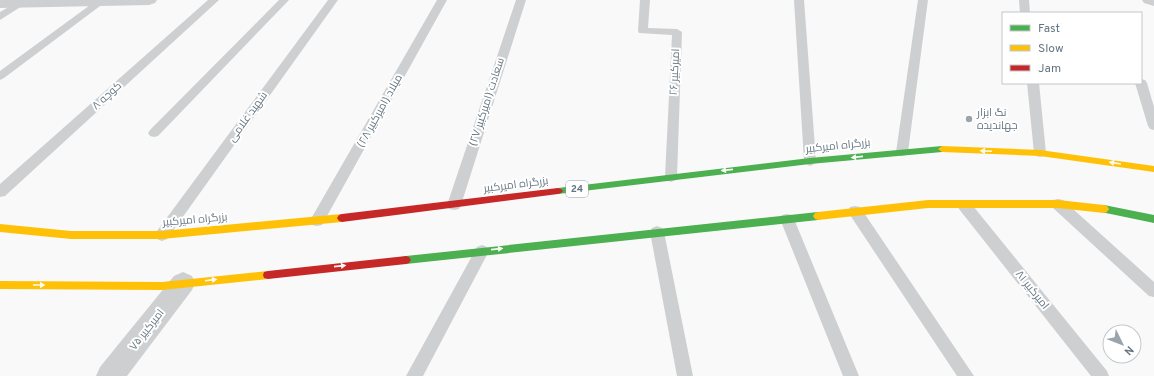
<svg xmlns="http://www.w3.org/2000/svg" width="1154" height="376" font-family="Overpass,Cairo,sans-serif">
  <rect width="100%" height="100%" fill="#f9f9f9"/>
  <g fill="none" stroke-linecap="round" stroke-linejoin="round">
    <path fill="#cecfd0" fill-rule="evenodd" d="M97,0H108L4,78L0,80V71Z
      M208,0H219L5,196L0,197V184Z
      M279,0H289L158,136L154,137L150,136L148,133L150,130Z
      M328,0H338L167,239L162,241L157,239L155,235L157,231Z
      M437,0H447L322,225L317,226L312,225L310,221L312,217Z
      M516,0H526L461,205L459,209L454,210L449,209L447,205Z
      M640,0H650L648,28L677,29L682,32L677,177L676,180L671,182L666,180L665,177L672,35L639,33L638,31Z
      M794,0H804L816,161L814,164L810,166L806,164L804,161Z
      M918,0H928L908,152L906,155L902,156L898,155L896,152Z
      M1019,0H1029L1030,13H1020Z
      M19,1L22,2L24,4L22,6L0,20V12Z
      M1141,79L1145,80L1147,83L1154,107V130L1150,129L1148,126L1135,83H1141Z
      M1027,83H1039L1046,153L1044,156L1040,157L1036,156L1034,153Z
      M1058,199L1063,200L1154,282V297L1149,296L1053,208L1051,204L1053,200Z
      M964,200L969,201L1107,371L1109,376H1091L959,209L957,205L959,201Z
      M855,206L860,207L974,376H957L850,215L848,211L850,207Z
      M787,214L792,215L794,219L859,376H843L780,219L782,215Z
      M657,226L662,228L664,232L693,376H677L650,232L652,228Z
      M482,245L487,247L489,251L423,376H406L477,247Z"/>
    <path fill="#cecfd0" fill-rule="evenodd" d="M0,0H157L155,3L149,5L0,8Z
      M1142,0H1154V6L1144,3Z
      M183,272L192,276L195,283L192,290L127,376H96L100,367L174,276Z"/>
    <path fill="#4caf50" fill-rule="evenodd" d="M942,146L946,149L942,152L810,164L558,194L555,193L553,191L555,189L558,188L810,158Z
      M1104,205L1154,215V223L1101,212L1099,209L1101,206Z
      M818,212L821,213L823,216L821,219L818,220L406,264L403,263L401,260L403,257L406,256Z"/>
    <path fill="#ffc107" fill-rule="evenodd" d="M942,146L1040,150L1154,166V172L1040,156L942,152L938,149Z
      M928,200H1058L1104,205L1107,206L1109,209L1107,212L1104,213L1058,208H928L818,220L815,219L813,216L815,213L818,212Z
      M342,214L345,215L347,218L345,221L342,222L162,239H71L0,232V224L71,231H162Z
      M268,271L272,272L273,275L272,278L268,279L162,290L0,289V281L162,282Z"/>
    <path fill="#c62828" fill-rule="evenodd" d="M558,188L561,189L563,191L561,193L558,194L342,222L339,221L337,218L339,215L342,214Z
      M406,256L409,257L411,260L409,263L406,264L268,279L264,278L263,275L264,272L268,271Z"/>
  </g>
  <defs><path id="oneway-solid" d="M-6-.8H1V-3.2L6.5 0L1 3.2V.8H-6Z"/></defs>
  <g fill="#f6fbf6">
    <use href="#oneway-solid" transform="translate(986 151) rotate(-178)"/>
    <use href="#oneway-solid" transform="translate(857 157) rotate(174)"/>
    <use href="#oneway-solid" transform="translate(1115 163) rotate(-171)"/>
    <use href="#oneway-solid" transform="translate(727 170) rotate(174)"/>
    <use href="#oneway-solid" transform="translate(497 249) rotate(-6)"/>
    <use href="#oneway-solid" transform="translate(340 266) rotate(-6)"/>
    <use href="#oneway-solid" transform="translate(211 280) rotate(-7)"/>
    <use href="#oneway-solid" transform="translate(39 285)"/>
  </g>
  <circle fill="#99a4ac" stroke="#fff" stroke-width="1.5" cx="969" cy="119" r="4"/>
  <g text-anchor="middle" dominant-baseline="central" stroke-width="4" stroke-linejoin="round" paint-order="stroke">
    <rect fill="#fff" stroke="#939fa8" stroke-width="1" x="566" y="181" width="22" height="16" rx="3"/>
    <g font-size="10" font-weight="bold" fill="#657683">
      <text x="577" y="189">24</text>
    </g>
    <g font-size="11" fill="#657683" stroke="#fff">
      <text transform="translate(675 72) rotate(-87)">امیرکبیر ۲۶</text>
      <text transform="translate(107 96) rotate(-42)">کوچه ۸</text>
      <text transform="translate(487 102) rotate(-72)">سعادت (امیرکبیر ۲۷)</text>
      <text transform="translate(380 111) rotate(-61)">میلاد (امیرکبیر ۲۸)</text>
      <text transform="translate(248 117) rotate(-54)">شهید غلامی</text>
      <text transform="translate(838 146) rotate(-6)">بزرگراه امیرکبیر</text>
      <text transform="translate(516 185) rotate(-7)">بزرگراه امیرکبیر</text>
      <text transform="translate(195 220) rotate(-5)">بزرگراه امیرکبیر</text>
      <text transform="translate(1032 290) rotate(51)">امیرکبیر ۸۱</text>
      <text transform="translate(147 330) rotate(-52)">امیرکبیر ۷۵</text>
    </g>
    <g font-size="11" fill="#657683" stroke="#fff" text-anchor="start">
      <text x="977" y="113">نگ ابزار<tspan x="977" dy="13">جهاندیده</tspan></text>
    </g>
  </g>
  <rect x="1002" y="12" width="140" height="72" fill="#ffffff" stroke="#c1c8cd"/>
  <rect x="1010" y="25" width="20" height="6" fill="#4caf50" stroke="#c1c8cd"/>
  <text x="1038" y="32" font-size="12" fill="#657683">Fast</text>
  <rect x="1010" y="45" width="20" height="6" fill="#ffc107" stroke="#c1c8cd"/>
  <text x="1038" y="52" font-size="12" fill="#657683">Slow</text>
  <rect x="1010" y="65" width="20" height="6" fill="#c62828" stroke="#c1c8cd"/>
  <text x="1038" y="72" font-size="12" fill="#657683">Jam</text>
  <g transform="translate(1122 344) rotate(133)"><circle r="19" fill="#ffffff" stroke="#c1c8cd"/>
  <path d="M0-3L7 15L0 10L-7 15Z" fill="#99a4ac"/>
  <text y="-6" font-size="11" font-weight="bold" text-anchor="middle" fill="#657683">N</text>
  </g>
</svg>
